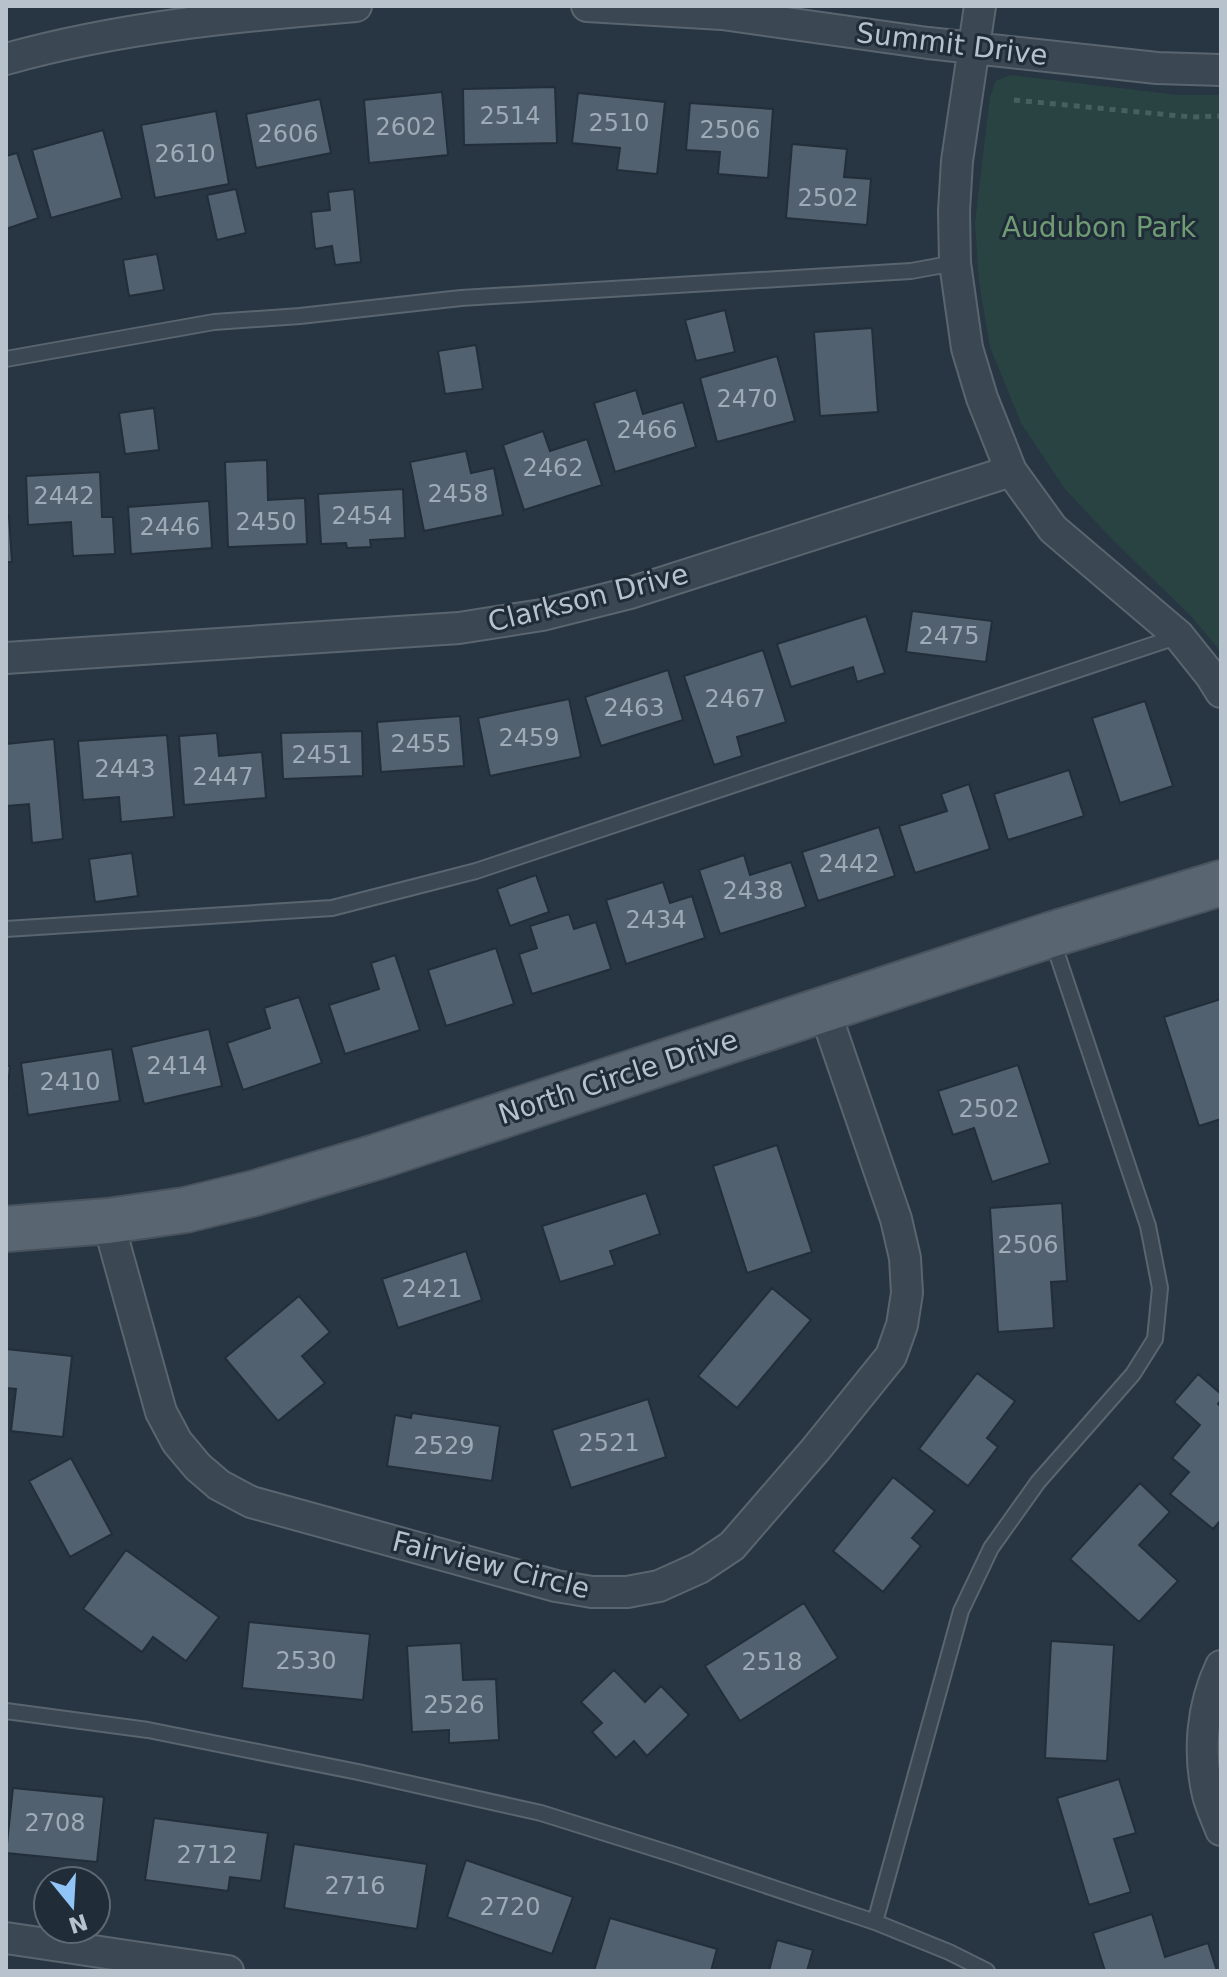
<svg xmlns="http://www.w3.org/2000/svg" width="1227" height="1977" font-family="'DejaVu Sans',sans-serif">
  <rect width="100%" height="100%" fill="#273642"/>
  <path fill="#294343" d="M1010,75L1178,95H1221V652L1191,616L1111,538L1065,489L1021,423L990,347L979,282L975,222L990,97L996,81Z"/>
  <path fill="#52616f" stroke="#222e39" stroke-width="2" d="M555,87L557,143L464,145L463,89Z
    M442,92L448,155L369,163L364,100Z
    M578,93L665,102L657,174L617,170L620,148L572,143Z
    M320,99L331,153L256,168L246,114Z
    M690,103L773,109L768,178L718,174L720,152L686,150Z
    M216,111L229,184L155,198L141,125Z
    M103,130L122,198L51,218L32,150Z
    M792,144L847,149L844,177L871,179L867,225L786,218Z
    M17,153L38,218L6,229V156Z
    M236,189L246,233L217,240L207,195Z
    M354,189L361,262L335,265L332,246L315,249L311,212L330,210L328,192Z
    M157,254L164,290L129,296L123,260Z
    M725,310L735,352L696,361L685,320Z
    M872,328L878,412L820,416L814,332Z
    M476,345L483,389L445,394L438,351Z
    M777,356L795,421L717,442L700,378Z
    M636,390L643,414L683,402L696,447L615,472L594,403Z
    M154,408L159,450L125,454L119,413Z
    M543,431L550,451L587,439L602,485L524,510L503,445Z
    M466,451L471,473L494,468L503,515L424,531L410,462Z
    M267,460L268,500L305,498L307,544L228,547L225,462Z
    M100,472L102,517H113L115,554L73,556L71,522L28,525L26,476Z
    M403,489L405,538L370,540L371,547L347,548L346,543L321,544L318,494Z
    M209,501L212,548L131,554L128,507Z
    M6,516H9L12,562H6Z
    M912,611L992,621L986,662L906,652Z
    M866,616L885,673L857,682L853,667L791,687L777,644Z
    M763,650L786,722L737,737L742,756L714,765L684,676Z
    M668,670L683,720L601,746L585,697Z
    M569,699L581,757L490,776L478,718Z
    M1145,701L1173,786L1120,803L1092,718Z
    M460,716L464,766L381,772L377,722Z
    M362,731L363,776L283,779L281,733Z
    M217,733L219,756L262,752L266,798L184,805L179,736Z
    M167,735L174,817L121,822L119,797L83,800L78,741Z
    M54,739L63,839L32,843L29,804L6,806V744Z
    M1069,770L1084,816L1008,840L994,794Z
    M969,784L990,849L915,873L899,826L947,811L941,794Z
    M879,827L895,876L818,901L802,852Z
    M132,853L138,896L95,902L89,859Z
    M744,855L750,875L791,862L806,907L720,934L699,870Z
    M536,875L549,912L510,926L497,889Z
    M663,882L670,903L692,896L705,938L626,964L606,900Z
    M569,914L574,929L596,922L611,969L532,994L519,954L537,948L530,926Z
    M496,948L514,1004L446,1026L428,970Z
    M395,955L420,1030L345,1054L329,1005L379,989L371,963Z
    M299,997L322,1063L243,1090L227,1043L270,1028L264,1008Z
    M1221,999V1119L1199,1126L1164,1017Z
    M209,1029L222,1086L144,1104L131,1047Z
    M112,1049L120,1101L28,1115L21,1063Z
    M1018,1065L1050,1163L992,1182L974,1128L953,1135L938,1091Z
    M6,1066H10L6,1106Z
    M777,1145L812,1252L747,1273L713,1166Z
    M646,1193L660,1234L610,1251L615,1265L560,1282L542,1226Z
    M1062,1203L1067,1281L1051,1282L1054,1328L998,1332L990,1208Z
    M466,1251L482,1300L398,1328L382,1279Z
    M772,1288L811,1320L737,1408L698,1376Z
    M299,1296L330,1332L302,1356L325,1383L278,1421L225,1358Z
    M6,1349L72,1356L63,1437L11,1431L16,1389L6,1388Z
    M977,1373L1015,1401L987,1438L998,1447L968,1486L919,1449Z
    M1198,1374L1221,1394V1400L1218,1404L1221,1407V1520L1213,1529L1170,1494L1189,1472L1172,1458L1200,1425L1174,1402Z
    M648,1399L666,1457L571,1488L552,1430Z
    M412,1413L500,1426L492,1481L387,1466L395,1415L411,1418Z
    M71,1458L112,1534L70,1557L29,1481Z
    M893,1477L935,1511L912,1538L921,1546L883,1592L833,1551Z
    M1140,1483L1170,1512L1139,1545L1178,1581L1139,1622L1070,1559Z
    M126,1550L219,1617L186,1661L153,1637L142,1652L83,1609Z
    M804,1603L838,1658L740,1721L705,1666Z
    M249,1622L370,1634L363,1700L242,1688Z
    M1051,1641L1114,1645L1107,1761L1045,1758Z
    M461,1643L463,1680L496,1679L499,1740L449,1743V1730L412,1732L407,1646Z
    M614,1670L645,1702L661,1686L689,1715L647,1756L634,1741L616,1758L592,1732L602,1723L581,1702Z
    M1119,1779L1136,1833L1114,1839L1131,1892L1089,1905L1057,1798Z
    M13,1788L104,1797L97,1862L6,1853Z
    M154,1818L268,1833L261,1881L230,1877L228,1891L145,1880Z
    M294,1844L427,1864L417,1929L284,1908Z
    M466,1860L573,1897L552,1954L447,1917Z
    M1152,1914L1165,1957L1208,1943L1217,1971H1105L1093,1933Z
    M610,1918L717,1949L711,1971H594Z
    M777,1940L813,1950L807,1971H769Z"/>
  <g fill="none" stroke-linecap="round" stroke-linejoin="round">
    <defs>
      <path id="service" d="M6,359L214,322L300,316L461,298L911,271L955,263
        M6,929L332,908L476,871L1179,636
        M6,1711L148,1730L358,1772L541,1813L675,1855L875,1922L949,1952L987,1971
        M875,1922L961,1611L991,1548L1038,1482L1133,1374L1155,1339L1160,1288L1148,1226L1052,939"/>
      <path id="minor" d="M587,6L722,14L928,43L1157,68L1221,70
        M980,6L957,161L954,211L955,263L967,348L982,398L1011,471L1053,529L1179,636L1211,676L1221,692
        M6,59C120,27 238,16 356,6
        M6,658L459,628L542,615L630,593L1011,471
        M108,1221L161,1412L177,1442L198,1467L219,1485L251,1502L556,1586L592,1592H627L659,1586L699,1568L732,1546L816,1449L891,1356L902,1325L907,1293L905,1258L896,1219L824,1009
        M1221,1666C1202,1706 1198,1752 1208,1795C1211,1807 1217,1819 1221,1830
        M6,1938L228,1971"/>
      <path id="primary" d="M6,1229L108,1221L185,1210L255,1193L376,1157L1050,935L1221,883"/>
    </defs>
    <use href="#service" stroke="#59656f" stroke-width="18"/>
    <use href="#minor" stroke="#59656f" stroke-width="34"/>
    <use href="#primary" stroke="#48535e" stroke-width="48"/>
    <path stroke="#475f5f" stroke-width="5" stroke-dasharray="6 6" stroke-linecap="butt" d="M1014,100L1191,117L1221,116"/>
    <use href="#service" stroke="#3b4752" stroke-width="14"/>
    <use href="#minor" stroke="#3b4752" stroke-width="30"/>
    <use href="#primary" stroke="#596672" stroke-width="44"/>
  </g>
  <g text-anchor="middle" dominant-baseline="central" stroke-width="6" stroke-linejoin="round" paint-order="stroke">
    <g font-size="24" fill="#9eaab5">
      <text x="510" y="116">2514</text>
      <text x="619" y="123">2510</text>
      <text x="406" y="127">2602</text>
      <text x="730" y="130">2506</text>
      <text x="288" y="134">2606</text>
      <text x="185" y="154">2610</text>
      <text x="828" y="198">2502</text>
      <text x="747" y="399">2470</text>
      <text x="647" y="430">2466</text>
      <text x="553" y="468">2462</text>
      <text x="458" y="494">2458</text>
      <text x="64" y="496">2442</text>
      <text x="362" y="516">2454</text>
      <text x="266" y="522">2450</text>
      <text x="170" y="527">2446</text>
      <text x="949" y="636">2475</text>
      <text x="735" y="699">2467</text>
      <text x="634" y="708">2463</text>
      <text x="529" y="738">2459</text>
      <text x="421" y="744">2455</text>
      <text x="322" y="755">2451</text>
      <text x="125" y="769">2443</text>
      <text x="223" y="777">2447</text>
      <text x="849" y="864">2442</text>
      <text x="753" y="891">2438</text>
      <text x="656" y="920">2434</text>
      <text x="177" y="1066">2414</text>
      <text x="70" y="1082">2410</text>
      <text x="989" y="1109">2502</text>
      <text x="1028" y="1245">2506</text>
      <text x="432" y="1289">2421</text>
      <text x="609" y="1443">2521</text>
      <text x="444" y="1446">2529</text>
      <text x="306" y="1661">2530</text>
      <text x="772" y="1662">2518</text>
      <text x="454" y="1705">2526</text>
      <text x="55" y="1823">2708</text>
      <text x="207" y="1855">2712</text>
      <text x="355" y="1886">2716</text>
      <text x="510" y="1907">2720</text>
    </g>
    <g font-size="28" fill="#b8c2cc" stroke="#202c37">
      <text transform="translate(952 44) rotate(7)">Summit Drive</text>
      <text transform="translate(588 598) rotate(-14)">Clarkson Drive</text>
      <text transform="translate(618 1077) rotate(-18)">North Circle Drive</text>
      <text transform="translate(491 1565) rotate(14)">Fairview Circle</text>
    </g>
    <g font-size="28" fill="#6f9c74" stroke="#202c37">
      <text x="1099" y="227">Audubon Park</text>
    </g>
  </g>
  <rect width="1227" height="1977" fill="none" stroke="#b8c2cc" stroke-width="16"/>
  <g transform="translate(72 1905) rotate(162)"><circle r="38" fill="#202c37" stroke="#5d6873" stroke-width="2"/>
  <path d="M0-6L14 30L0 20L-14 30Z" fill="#91c5f8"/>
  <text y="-12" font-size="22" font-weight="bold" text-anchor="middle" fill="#b8c2cc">N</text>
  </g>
</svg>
